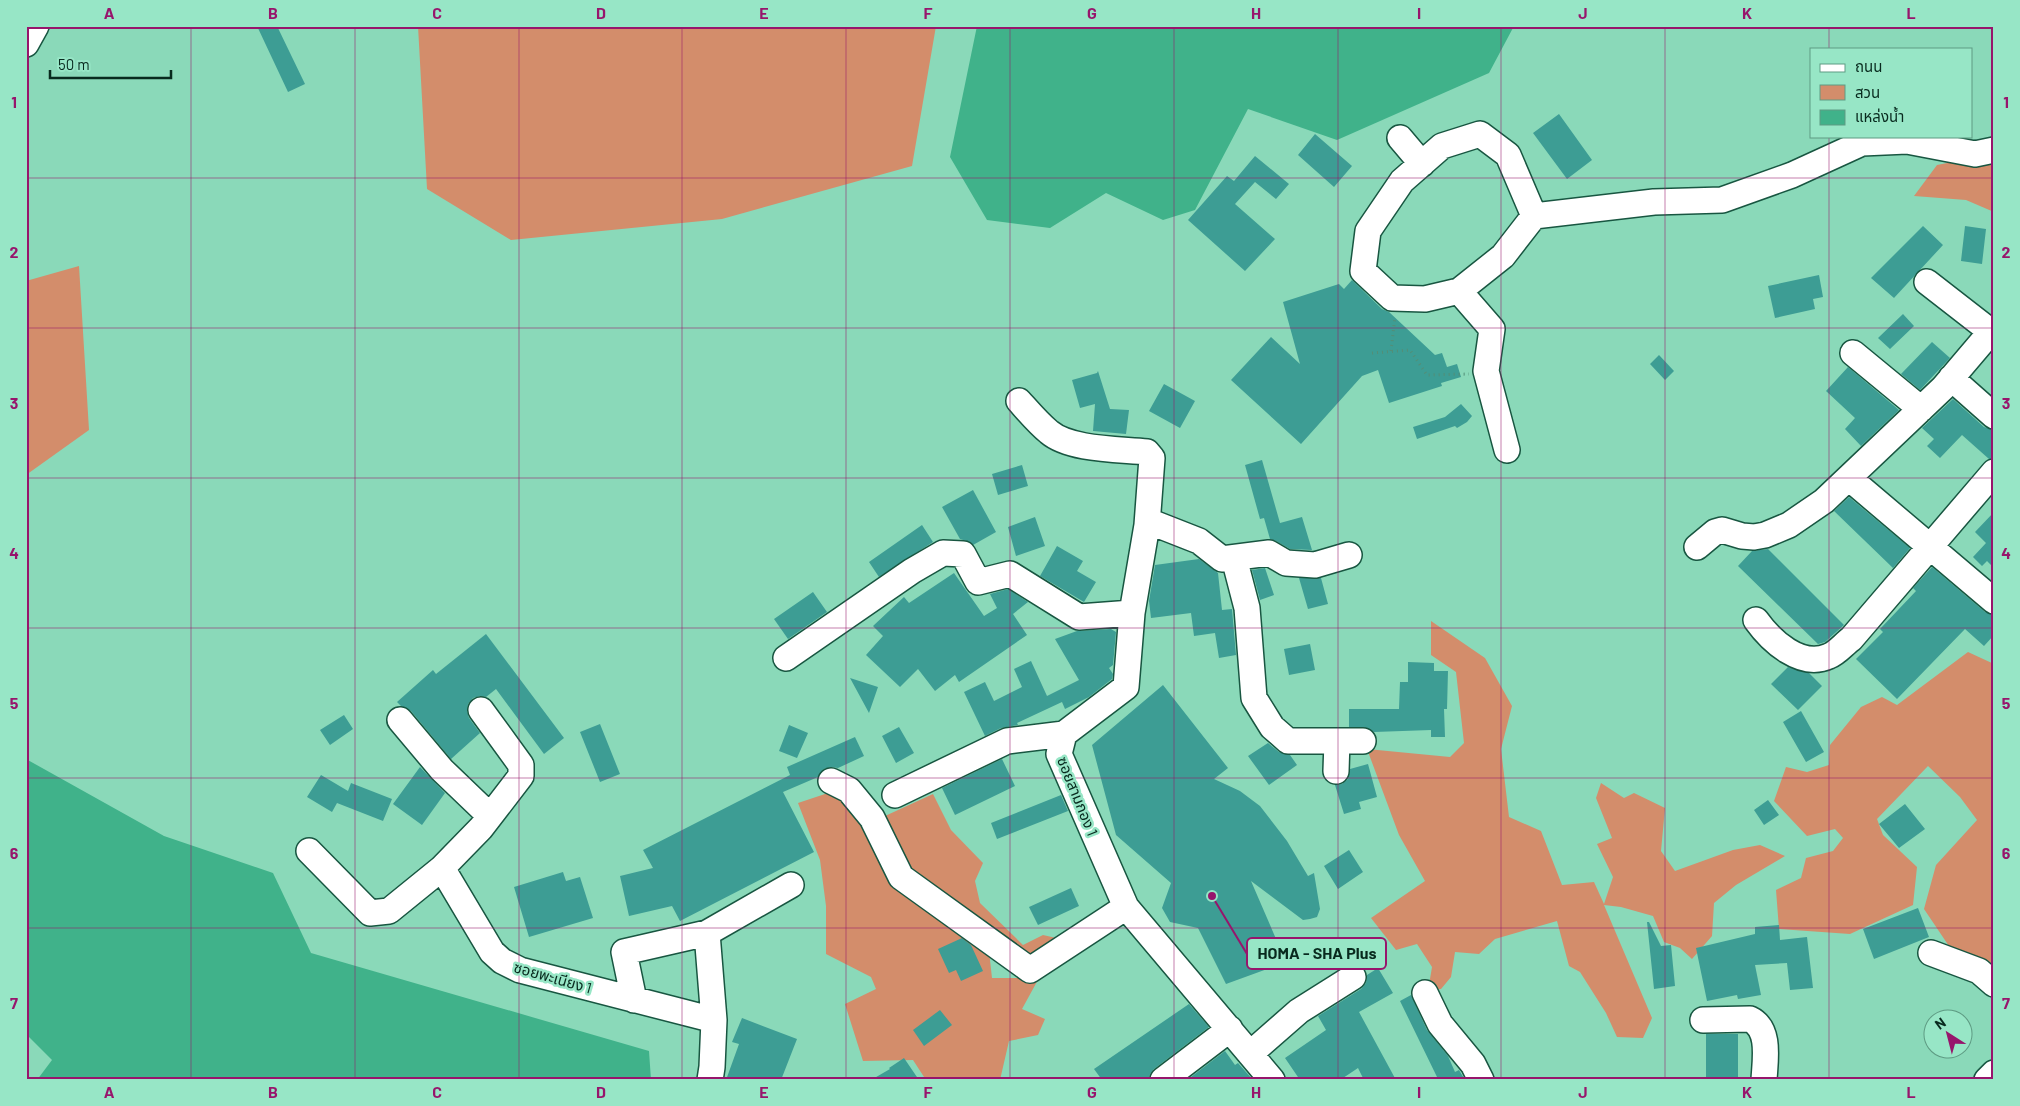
<svg xmlns="http://www.w3.org/2000/svg" width="2020" height="1106" font-family="Barlow,'Noto Sans Thai',sans-serif">
  <rect width="100%" height="100%" fill="#8ad9b9"/>
  <path fill="#d38d6b" d="M418,26H936L912,166L722,219L511,240L427,189Z
    M1994,154V212L1966,200L1914,196L1937,165Z
    M79,266L89,430L26,475V281Z
    M1431,621L1485,658L1512,706L1501,749L1509,817L1541,831L1562,885L1594,882L1604,904L1613,877L1597,844L1612,838L1596,798L1601,783L1624,798L1634,793L1665,808L1661,851L1675,871L1733,850L1760,845L1785,856L1736,885L1714,903L1712,936L1692,959L1680,948L1664,942L1653,916L1621,907L1604,905L1652,1018L1643,1038L1617,1037L1606,1013L1580,972L1569,966L1557,921L1495,939L1479,954L1455,952L1451,977L1441,989L1428,991L1432,967L1417,944L1396,950L1371,918L1425,881L1399,835L1367,749L1450,757L1464,743L1456,672L1431,655Z
    M1968,652L1994,664V961L1989,969L1959,961L1924,909L1936,865L1977,820L1960,797L1928,766L1877,819L1883,835L1917,867L1913,905L1850,934L1779,929L1776,890L1801,878L1806,858L1833,851L1843,838L1835,829L1807,836L1774,801L1786,767L1807,772L1829,765L1830,745L1861,707L1882,697L1897,705Z
    M831,792L847,801L989,951L992,978H1039L1022,1009L1045,1019L1038,1035L1009,1041L1000,1080H926L913,1060L863,1061L845,1004L876,989L871,977L826,954V906L820,860L798,803Z
    M933,794L951,830L983,863L975,881L980,903L1023,945L1043,935L1065,940L1030,960L914,873L885,816Z"/>
  <path fill="#40b28a" d="M977,26H1514L1489,73L1337,140L1248,109L1195,210L1163,220L1106,193L1050,228L987,220L950,157Z
    M26,759L164,836L273,873L311,953L649,1051L651,1080H37L52,1060L26,1034Z"/>
  <path fill="#3d9d94" d="M257,26H277L305,84L288,92Z
    M1559,114L1592,160L1567,179L1533,133Z
    M1315,134L1352,166L1334,187L1298,155Z
    M1255,156L1289,184L1276,199L1255,182L1235,204L1275,239L1245,271L1188,220L1227,176L1234,181Z
    M1923,226L1943,245L1894,298L1871,278Z
    M1965,226L1986,229L1982,264L1961,261Z
    M1819,275L1823,297L1813,299L1815,309L1775,318L1768,286Z
    M1352,280L1382,309L1389,312L1435,355L1442,353L1447,367L1457,364L1461,377L1441,383L1442,386L1389,403L1378,370L1362,376L1301,444L1231,380L1271,337L1300,364L1283,302L1339,284L1344,289Z
    M1903,314L1914,326L1890,349L1878,338Z
    M1932,342L1950,358L1920,390L1901,374Z
    M1659,355L1674,371L1665,380L1650,364Z
    M1848,367L1899,410L1861,446L1845,429L1855,418L1826,391Z
    M1098,371L1110,409L1129,410L1126,434L1093,431L1095,404L1080,408L1072,380L1097,373Z
    M1164,384L1195,401L1180,428L1149,411Z
    M1953,399L1984,427L1994,430V458L1989,459L1962,435L1940,458L1927,446L1934,439L1922,428Z
    M1461,404L1472,416L1467,422L1457,428L1455,426L1417,439L1413,427L1445,417Z
    M1262,460L1280,523L1302,517L1312,550L1290,549L1276,541L1270,539L1264,518L1260,519L1245,465Z
    M1022,465L1028,486L998,495L992,474Z
    M973,490L996,532L973,545L970,542L960,539L942,507Z
    M1849,497L1910,548L1893,568L1834,511Z
    M1994,512V568L1987,561L1982,566L1973,557L1986,543L1975,532Z
    M1035,517L1045,546L1016,556L1008,527Z
    M922,525L933,542L879,577L869,562Z
    M1057,546L1083,561L1077,571L1096,582L1084,602L1040,576Z
    M1768,549L1844,625L1825,642L1818,644L1738,566L1752,551Z
    M1199,559L1218,573L1222,610L1232,609L1236,655L1219,658L1215,633L1194,636L1191,613L1151,618L1149,601L1155,565Z
    M1932,567L1985,612L1994,615V635L1984,646L1965,629L1897,699L1856,659L1883,632L1880,629L1916,591L1913,588Z
    M1265,568L1274,595L1260,600L1252,570Z
    M954,573L984,616L997,608L990,594L1008,589L1028,602L1013,614L1027,635L959,682L955,675L935,691L918,669L900,687L866,655L883,636L873,626L904,597L909,603Z
    M1299,578H1321L1328,604L1308,609Z
    M813,592L827,612L788,639L774,619Z
    M1111,629L1116,632L1113,665L1109,668L1113,674L1112,679L1089,697L1065,709L1062,702L1017,723L1018,725L1001,728L985,736L964,692L985,682L994,701L1022,687L1014,669L1031,661L1047,696L1079,680L1055,639L1077,631Z
    M486,634L564,738L544,754L496,689L486,697L480,696L473,698L468,704L467,711L469,718L480,733L451,759L411,711L401,706L397,702L433,670L436,674Z
    M1310,644L1315,670L1289,675L1284,649Z
    M1408,662L1434,663V671H1448L1447,709H1444L1445,737H1431V730L1374,732L1363,727H1349V709H1399L1400,682H1408Z
    M1788,667L1809,673L1822,686L1798,710L1771,684Z
    M850,678L878,687L869,713Z
    M1163,685L1228,768L1214,779L1240,791L1260,806L1287,841L1308,876L1314,873L1320,909L1317,917L1310,919L1303,920L1251,881L1286,962L1226,984L1198,928L1170,922L1162,908L1171,883L1116,835L1092,745Z
    M1801,711L1824,752L1806,762L1783,722Z
    M344,715L353,729L330,745L320,730Z
    M600,724L620,774L600,782L580,732Z
    M789,725L808,733L797,758L779,751Z
    M899,727L914,753L896,763L882,736Z
    M855,737L864,756L838,768L831,767L824,769L818,777L783,792L814,852L680,921L672,906L629,916L620,876L653,868L643,850L790,775L787,767Z
    M1268,743L1279,752L1290,755L1297,765L1269,785L1248,756Z
    M1002,759L1015,786L955,815L942,788Z
    M1368,764L1377,797L1359,802L1361,809L1344,814L1335,785L1342,784L1348,779L1350,769Z
    M420,767L445,793L422,825L393,804Z
    M321,775L348,791L351,783L392,799L383,821L337,803L332,812L307,797Z
    M1061,795L1068,811L997,839L991,823Z
    M1768,800L1779,815L1764,825L1754,810Z
    M1905,804L1925,829L1899,848L1879,824Z
    M1349,850L1363,872L1338,889L1324,866Z
    M563,872L566,881L580,877L593,918L529,937L514,887Z
    M1071,888L1079,906L1038,925L1029,907Z
    M1918,908L1929,937L1874,959L1863,929Z
    M1647,922H1649L1661,946L1671,945L1675,986L1654,989Z
    M1779,925L1780,940L1807,937L1813,988L1790,990L1787,963L1755,965L1761,995L1738,999L1737,995L1707,1001L1696,948L1755,934V927Z
    M962,938L971,945L983,971L961,981L956,970L949,973L938,949Z
    M1378,968L1393,993L1359,1012L1396,1080H1364L1358,1068L1340,1080H1300L1285,1058L1326,1030L1318,1016L1361,989L1366,983L1367,975Z
    M1411,995L1427,1030L1448,1056L1455,1072L1459,1070L1465,1080H1436L1438,1079L1400,1001Z
    M1189,1004L1209,1027L1154,1069L1150,1074L1149,1080H1102L1094,1069Z
    M940,1010L952,1025L924,1046L913,1030Z
    M742,1018L797,1039L781,1080H726L739,1044L732,1042Z
    M1706,1034H1738V1080H1706Z
    M1225,1051L1235,1065L1238,1063L1253,1080H1187Z
    M904,1058L919,1080H871L890,1069L889,1068Z"/>
  <g fill="none" stroke-linecap="round" stroke-linejoin="round">
    <defs>
      <path id="minor" d="M26,44L36,26
        M1400,138L1422,164
        M1534,216L1508,155L1480,134L1442,146L1402,181L1368,231L1363,271L1392,298L1425,299L1459,291L1503,256L1534,216L1654,202L1722,200L1792,175L1862,143L1907,141L1975,154L1994,150
        M1927,282L1990,331
        M1459,291L1492,329L1486,371L1507,450
        M1853,353L1921,409
        M1951,378L1994,416
        M1019,401C1028,411 1038,423 1049,432C1070,450 1119,449 1147,452L1152,458L1147,525L1132,613L1126,687L1064,734L1059,754L1126,907L1272,1080
        M1848,480L1856,484L1994,601
        M1148,521L1199,541L1222,559L1269,553L1286,563L1315,565L1349,555
        M1697,547L1715,532L1722,530L1742,536L1754,537L1765,535L1789,525L1824,501L1943,388L1994,328
        M1234,558L1247,608L1254,698L1272,727L1288,741H1363
        M1756,620C1771,641 1801,669 1829,656C1837,653 1844,644 1851,639L1994,472
        M786,658L912,571L943,553L963,554L978,582L1010,574L1079,617L1132,613
        M481,710L521,765V776L481,828L442,868L492,952L502,961L520,970L714,1020L712,1067L710,1080
        M400,720L442,770L490,816
        M1336,771L1337,741
        M831,781L849,790L872,818L901,877L1030,970L1126,907
        M895,795L1007,741L1064,734
        M309,851L370,913L389,911L442,868
        M1931,953L1979,971L1994,984
        M1425,993L1440,1024L1473,1064L1481,1080
        M634,1000L624,952L707,933
        M714,1020L707,933L791,885
        M1703,1020L1750,1019C1771,1029 1765,1060 1764,1080
        M1250,1054L1299,1011L1353,977
        M1163,1080L1230,1029
        M1987,1080L1994,1073"/>
    </defs>
    <use href="#minor" stroke="#185641" stroke-width="28"/>
    <path stroke="#538e77" stroke-width="3" stroke-dasharray="1 4" stroke-linecap="butt" d="M1391,351L1395,317
      M1372,353L1410,350L1427,375L1469,374"/>
    <use href="#minor" stroke="#fff" stroke-width="25"/>
  </g>
  <path fill="none" stroke="#97156c" stroke-width="1" stroke-opacity="0.55" d="M191,26V1080M355,26V1080M519,26V1080M682,26V1080M846,26V1080M1010,26V1080M1174,26V1080M1338,26V1080M1501,26V1080M1665,26V1080M1829,26V49M1829,136V1080M26,178H1994M26,328H1994M26,478H1994M26,628H1994M26,778H1994M26,928H1994"/>
  <g text-anchor="middle" dominant-baseline="central" stroke-width="5" stroke-linejoin="round" paint-order="stroke">
    <g font-size="15" fill="#082a1e" stroke="#97e6c6">
      <text transform="translate(1078 796) rotate(68)">ซอยสามกอง 1</text>
      <text transform="translate(553 977) rotate(16)">ซอยพะเนียง 1</text>
    </g>
  </g>
  <path fill="none" stroke="#97156c" stroke-width="2" d="M1212 896L1247 954"/>
  <circle fill="#97156c" stroke="#97e6c6" stroke-width="2" cx="1212" cy="896" r="5"/>
  <rect fill="#97e6c6" stroke="#97156c" stroke-width="2" x="1247" y="938" width="139" height="31" rx="5"/>
  <g font-size="16" text-anchor="middle" font-weight="bold" fill="#082a1e">
    <text x="1317" y="959">HOMA - SHA Plus</text>
  </g>
  <rect width="2020" height="1106" fill="none" stroke="#97e6c6" stroke-width="55"/>
  <rect x="1810" y="48" width="162" height="90" fill="#97e6c6" stroke="#5e9b83"/>
  <rect x="1820" y="64" width="25" height="8" fill="#ffffff" stroke="#5e9b83"/>
  <text x="1855" y="72" font-size="15" fill="#082a1e">ถนน</text>
  <rect x="1820" y="85" width="25" height="15" fill="#d38d6b" stroke="#5e9b83"/>
  <text x="1855" y="98" font-size="15" fill="#082a1e">สวน</text>
  <rect x="1820" y="110" width="25" height="15" fill="#40b28a" stroke="#5e9b83"/>
  <text x="1855" y="122" font-size="15" fill="#082a1e">แหล่งน้ำ</text>
  <g transform="translate(1948 1034) rotate(324)"><circle r="24" fill="#97e6c6" stroke="#5e9b83"/>
  <path d="M0-4L9 19L0 12L-9 19Z" fill="#97156c"/>
  <text y="-8" font-size="14" font-weight="bold" text-anchor="middle" fill="#082a1e">N</text>
  </g>
  <path d="M50 70v8h121v-8" fill="none" stroke="#082a1e" stroke-width="2.5"/>
  <text x="58" y="70" font-size="15" fill="#082a1e" stroke="#97e6c6" stroke-width="4" paint-order="stroke">50 m</text>
  <rect x="28" y="28" width="1964" height="1050" fill="none" stroke="#97156c" stroke-width="2"/>
  <g font-size="16" text-anchor="middle" font-weight="bold" fill="#97156c">
    <text x="109" y="19">A</text>
    <text x="273" y="19">B</text>
    <text x="437" y="19">C</text>
    <text x="601" y="19">D</text>
    <text x="764" y="19">E</text>
    <text x="928" y="19">F</text>
    <text x="1092" y="19">G</text>
    <text x="1256" y="19">H</text>
    <text x="1419" y="19">I</text>
    <text x="1583" y="19">J</text>
    <text x="1747" y="19">K</text>
    <text x="1911" y="19">L</text>
    <text x="14" y="108">1</text>
    <text x="2006" y="108">1</text>
    <text x="14" y="258">2</text>
    <text x="2006" y="258">2</text>
    <text x="14" y="409">3</text>
    <text x="2006" y="409">3</text>
    <text x="14" y="559">4</text>
    <text x="2006" y="559">4</text>
    <text x="14" y="709">5</text>
    <text x="2006" y="709">5</text>
    <text x="14" y="859">6</text>
    <text x="2006" y="859">6</text>
    <text x="14" y="1009">7</text>
    <text x="2006" y="1009">7</text>
    <text x="109" y="1098">A</text>
    <text x="273" y="1098">B</text>
    <text x="437" y="1098">C</text>
    <text x="601" y="1098">D</text>
    <text x="764" y="1098">E</text>
    <text x="928" y="1098">F</text>
    <text x="1092" y="1098">G</text>
    <text x="1256" y="1098">H</text>
    <text x="1419" y="1098">I</text>
    <text x="1583" y="1098">J</text>
    <text x="1747" y="1098">K</text>
    <text x="1911" y="1098">L</text>
  </g>
</svg>
